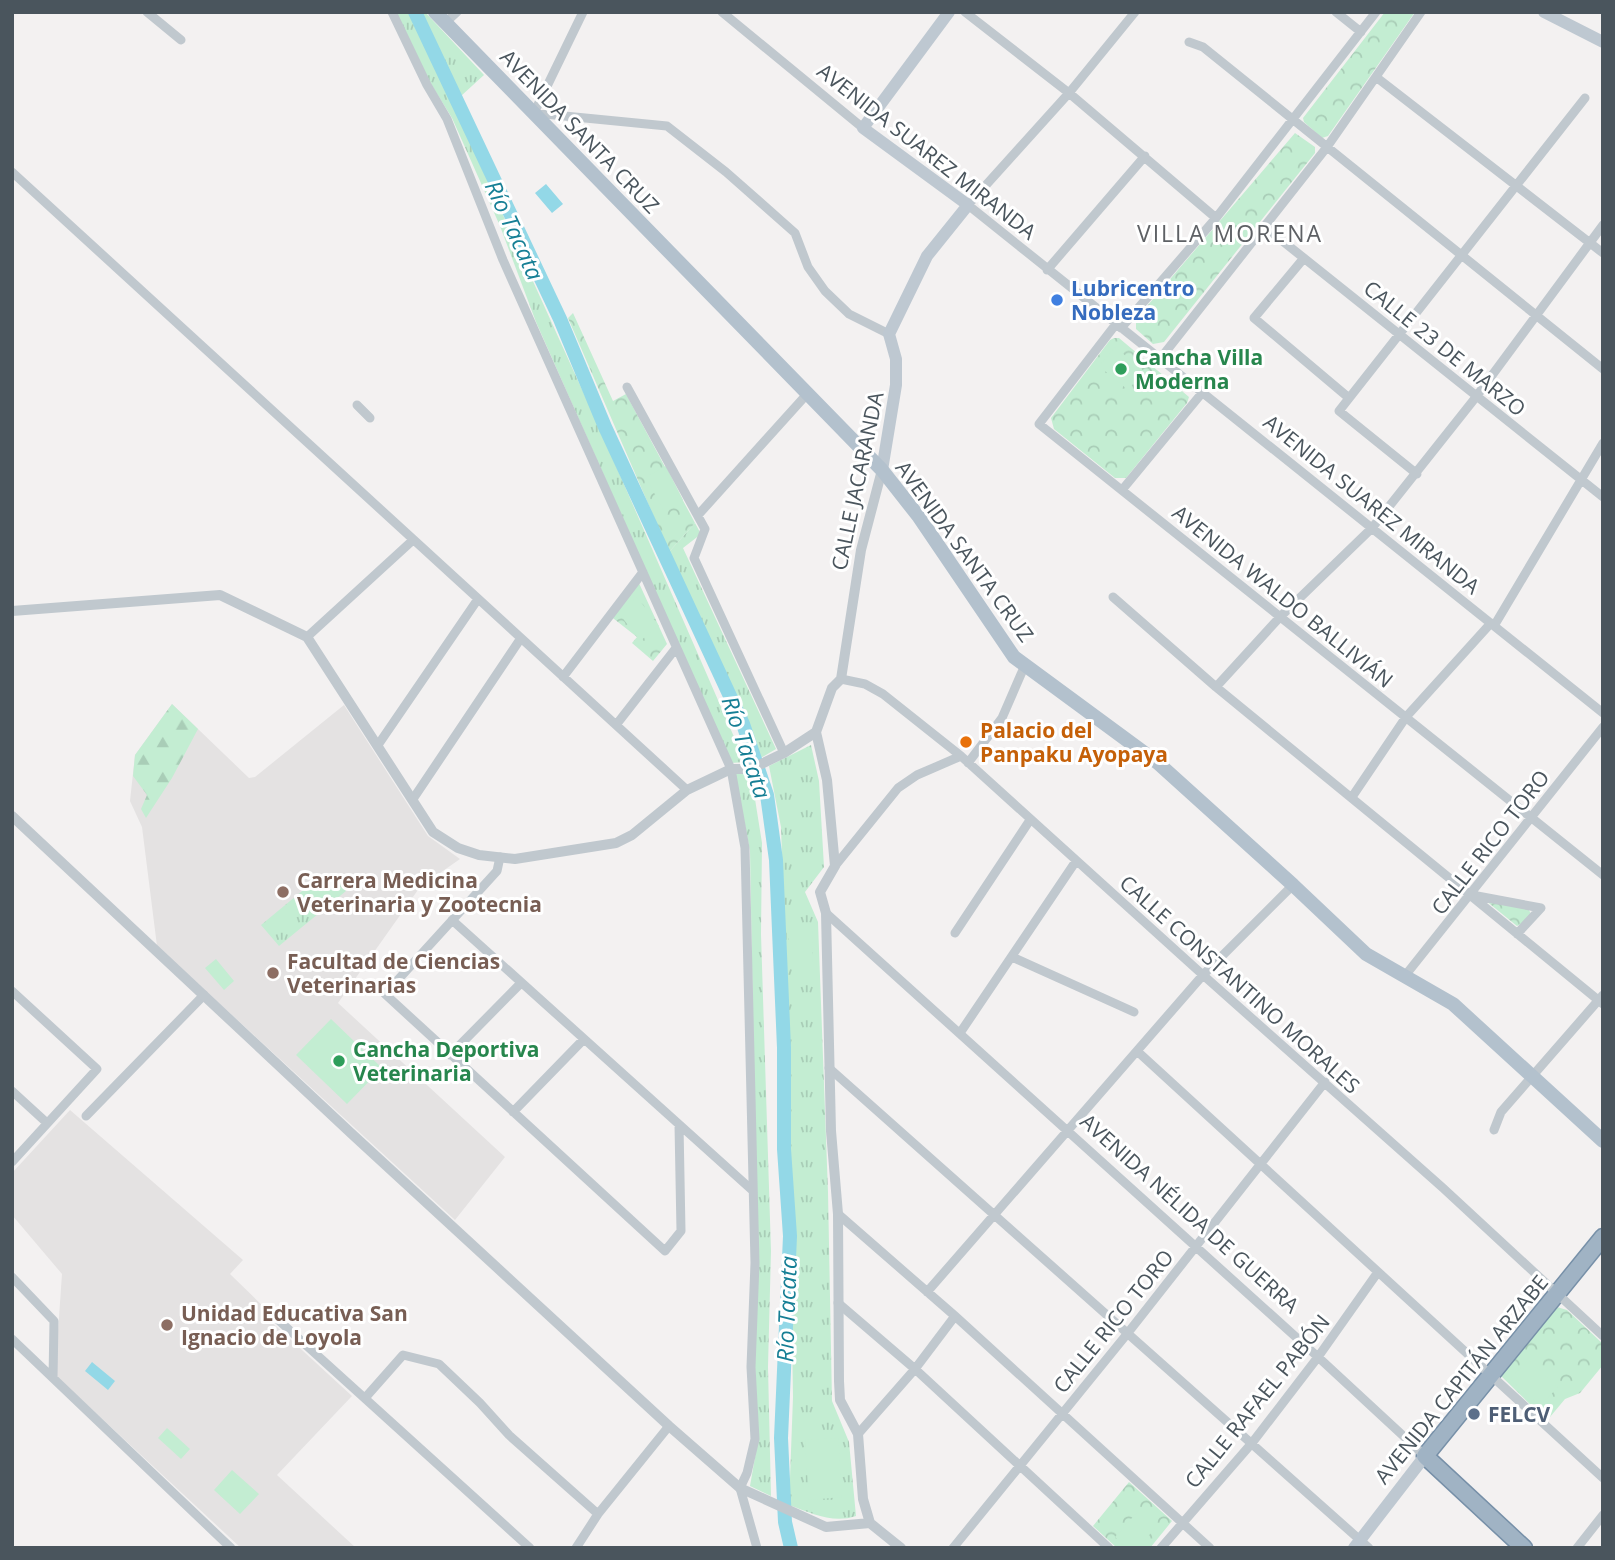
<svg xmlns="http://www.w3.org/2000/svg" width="1615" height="1560" font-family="'Open Sans',sans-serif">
  <defs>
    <pattern id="grass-tufts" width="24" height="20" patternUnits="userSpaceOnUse" patternTransform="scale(1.75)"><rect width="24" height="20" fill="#c3edd2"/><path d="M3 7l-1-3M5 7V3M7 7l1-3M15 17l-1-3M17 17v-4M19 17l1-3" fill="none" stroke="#a9cdb7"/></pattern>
    <pattern id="forest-firs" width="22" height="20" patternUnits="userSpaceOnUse" patternTransform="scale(1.75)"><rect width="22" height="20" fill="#c3edd2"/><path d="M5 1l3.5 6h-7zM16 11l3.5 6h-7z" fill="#a9cdb7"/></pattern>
    <pattern id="park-crowns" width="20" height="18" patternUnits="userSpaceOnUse" patternTransform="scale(1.75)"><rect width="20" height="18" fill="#c3edd2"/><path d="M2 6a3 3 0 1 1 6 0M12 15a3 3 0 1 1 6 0" fill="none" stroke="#a9cdb7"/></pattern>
  </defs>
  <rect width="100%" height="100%" fill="#f3f1f1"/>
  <path fill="#e4e2e2" d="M172,704L249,778L255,777L344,705L428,836L460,859L420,887L338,1003L505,1157L455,1220L157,946L142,827L130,801L135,755Z
    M70,1110L243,1260L230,1274L269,1312L265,1316L352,1396L277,1475L356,1548H241L55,1375L62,1274L12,1215V1173Z"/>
  <path fill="url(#grass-tufts)" d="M396,12H411L599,427L745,762L731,763L536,322L500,226L452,118L431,84Z
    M421,12H425L484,75L461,96Z
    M695,523L701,534L683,548L776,749L759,759L730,682L669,552Z
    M811,745L819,781L824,867L805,892L818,922L828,1192L832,1401L849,1442L856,1516C833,1524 811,1513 789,1505L793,1397L786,972L781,827L769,766Z
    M735,774H751L762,843L761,934L771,1251L768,1367L771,1496L750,1486L758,1440L755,1367L756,1195L750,851Z
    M319,877L331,890L340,883L346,891L279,946L261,925Z"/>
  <path fill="url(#forest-firs)" d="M172,704L198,729L172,778L146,818L141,809L147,795L133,776L135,755Z"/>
  <path fill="url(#park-crowns)" d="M1385,12H1415L1328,136L1322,138L1304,122L1303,118Z
    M1295,133L1315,147V153L1164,342L1153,344L1136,329V319Z
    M573,313L613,401L626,394L695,523L669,552L568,318Z
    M1114,338H1119L1189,397L1187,403L1126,478H1115L1054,429L1051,418L1110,340Z
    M638,581L667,644L653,661L632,643L637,637L609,615Z
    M1485,900L1528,908L1531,914L1521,924L1517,926Z
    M1557,1307L1567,1310L1603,1344V1365L1580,1393L1565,1399L1550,1417L1542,1416L1499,1374L1552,1309Z
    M1129,1482L1172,1521L1150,1548H1117L1093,1526Z"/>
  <path fill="#c3edd2" d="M1115,347L1144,371L1128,390L1099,366Z
    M666,466L683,500L663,510L646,477Z
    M637,597L659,626L640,641L618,612Z
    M789,931H812L813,962H789Z
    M216,959L234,981L224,990L205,968Z
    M331,1019L382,1068L347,1104L296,1055Z
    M1528,1360L1558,1387L1540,1406L1510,1379Z
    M167,1428L190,1449L181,1459L158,1438Z
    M838,1438L842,1497L809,1500L805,1440Z
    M232,1470L259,1494L240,1514L214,1490Z
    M1139,1510L1157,1526L1138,1548H1127L1115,1537Z"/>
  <path fill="#93d8e7" d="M546,184L563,204L552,213L535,193Z
    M92,1362L115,1381L108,1390L85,1371Z"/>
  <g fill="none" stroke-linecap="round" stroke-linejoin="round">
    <path stroke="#93d8e7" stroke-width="14" d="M415,12L560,319L605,427L743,724L767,795L776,860L784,1048V1149L790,1236L781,1438L785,1522L791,1548"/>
    <defs>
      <path id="trunk" d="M1524,1548L1425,1456L1603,1237"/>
    </defs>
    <use href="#trunk" stroke="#7790a8" stroke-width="19"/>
    <path stroke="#c0c8ce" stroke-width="9" d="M147,12L181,40
      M392,12L427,85L447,119L503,260L731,769L745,848L755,1263L751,1367L755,1439L747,1473L740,1488L757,1548
      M583,12L534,113L667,126L726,172L795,233L808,267L825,291L849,314L889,334
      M722,12L863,128
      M965,12L1069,93L1216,218
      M1135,12L1069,93L968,205L1603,713
      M1336,12L1361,32
      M445,23L457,12
      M1189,42L1203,47L1603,369
      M1376,77L1603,253
      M12,172L687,790
      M1265,227L1603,497
      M1304,258L1254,318L1349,398
      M1047,270L1145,156
      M1116,324L1039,424L1603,875
      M1121,328L1216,218L1376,12
      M1160,359L1327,147L1421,12
      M627,387L705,529L694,558L784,753
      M357,405L370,418
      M1417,474L1339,411L1585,98
      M1122,490L1202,393
      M699,514L808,393
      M1113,597L1216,687L1603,1004
      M1494,626L1603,443
      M307,637L413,540
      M563,677L643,572
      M841,679L865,684L883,694L961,756L1203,975L1443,1188L1603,1336
      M1216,687L1280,617L1372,528L1476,397L1603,225
      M616,725L676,648
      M378,745L478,599
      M968,763L1002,718L1025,665
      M1352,797L1406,717L1491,623
      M413,799L521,638
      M500,857L497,871L385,994L665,1251L681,1231L679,1125
      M835,866L898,788L917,775L961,756
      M1472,895L1541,908
      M826,913L1318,1357L1425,1456
      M452,920L752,1190
      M955,933L1030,820
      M1517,934L1541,908
      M1012,957L1134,1012
      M1404,977L1603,727
      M12,991L97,1069L12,1162
      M960,1033L1076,861
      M1137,1051L1603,1478
      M450,1055L521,983
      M829,1068L1369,1548
      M12,1091L47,1123
      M513,1112L584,1039
      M86,1116L204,995
      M1494,1130L1501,1112L1603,995
      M838,1214L955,1316L1210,1548
      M12,1277L54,1321L53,1378
      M927,1292L1203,975L1293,885
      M838,1303L915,1369L1109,1548
      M275,1317L530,1548
      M12,1339L231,1548
      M365,1398L403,1355L439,1364L480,1403L509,1435L598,1514
      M858,1434L915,1369L955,1316
      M576,1548L598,1514L669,1426
      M953,1548L1127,1334L1325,1082
      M1161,1548L1252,1443L1318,1357L1378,1272
      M1577,1548L1603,1515"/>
    <path stroke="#c0c8ce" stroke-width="10" d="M12,611L220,595L307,637L433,832L458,848L479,855L515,859L616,843L632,835L687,790L731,769H751L784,753L816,732
      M12,816L353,1135L669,1426L740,1488L826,1527L870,1523L901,1548
      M870,1523L863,1499L858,1434L840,1400L839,1381L838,1214L831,1131L826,913L820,892L835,866L827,780L816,732L832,688L841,679L861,550L882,470"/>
    <path stroke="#bec8d1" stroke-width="12" d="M1544,12L1603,42
      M882,470L896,385V359L889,334L927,256L968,205L863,128L949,12
      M1354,1548L1425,1456"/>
    <path stroke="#b3c1cd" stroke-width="14" d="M435,12L882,470L919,517L1014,657L1158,763L1293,885L1366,954L1453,1004L1603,1141"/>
    <use href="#trunk" stroke="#a0b3c4" stroke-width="16"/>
  </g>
  <circle fill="#3f7fe0" stroke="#fff" stroke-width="2.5" cx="1057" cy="300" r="7"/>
  <g fill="#2e9e5b" stroke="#fff" stroke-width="2.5">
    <circle cx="1121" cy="369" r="7"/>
    <circle cx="339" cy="1061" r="7"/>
  </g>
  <circle fill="#e8710a" stroke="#fff" stroke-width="2.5" cx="966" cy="742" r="7"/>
  <g fill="#8d6e63" stroke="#fff" stroke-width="2.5">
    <circle cx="283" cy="892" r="7"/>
    <circle cx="273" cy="973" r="7"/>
    <circle cx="167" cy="1325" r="7"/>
  </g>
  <circle fill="#5c6f8a" stroke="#fff" stroke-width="2.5" cx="1474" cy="1414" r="7"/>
  <g text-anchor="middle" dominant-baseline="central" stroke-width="6" stroke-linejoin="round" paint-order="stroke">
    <g font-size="21" fill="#4a555d" stroke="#fff">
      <text transform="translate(580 131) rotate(46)">AVENIDA SANTA CRUZ</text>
      <text transform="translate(927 151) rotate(38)">AVENIDA SUAREZ MIRANDA</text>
      <text transform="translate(1445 348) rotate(39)">CALLE 23 DE MARZO</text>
      <text transform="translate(857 481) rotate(-78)">CALLE JACARANDA</text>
      <text transform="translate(1372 504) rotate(39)">AVENIDA SUAREZ MIRANDA</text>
      <text transform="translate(965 551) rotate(54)">AVENIDA SANTA CRUZ</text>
      <text transform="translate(1283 596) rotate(39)">AVENIDA WALDO BALLIVIÁN</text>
      <text transform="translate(1490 842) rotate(-52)">CALLE RICO TORO</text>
      <text transform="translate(1240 984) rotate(42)">CALLE CONSTANTINO MORALES</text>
      <text transform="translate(1190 1213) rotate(42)">AVENIDA NÉLIDA DE GUERRA</text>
      <text transform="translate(1113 1321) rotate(-51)">CALLE RICO TORO</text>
      <text transform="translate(1461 1379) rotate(-51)">AVENIDA CAPITÁN ARZABE</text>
      <text transform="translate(1257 1401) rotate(-51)">CALLE RAFAEL PABÓN</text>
    </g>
    <g font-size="21" font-weight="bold" fill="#366cbe" stroke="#fff" text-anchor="start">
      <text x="1071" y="288">Lubricentro<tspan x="1071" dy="24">Nobleza</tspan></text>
    </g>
    <g font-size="21" font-weight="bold" fill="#27864d" stroke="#fff" text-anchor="start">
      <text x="1135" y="357">Cancha Villa<tspan x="1135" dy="24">Moderna</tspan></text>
      <text x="353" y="1049">Cancha Deportiva<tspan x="353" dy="24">Veterinaria</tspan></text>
    </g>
    <g font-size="21" font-weight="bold" fill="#c56008" stroke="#fff" text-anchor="start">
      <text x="980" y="730">Palacio del<tspan x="980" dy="24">Panpaku Ayopaya</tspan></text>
    </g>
    <g font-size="21" font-weight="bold" fill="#785e54" stroke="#fff" text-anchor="start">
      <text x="297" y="880">Carrera Medicina<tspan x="297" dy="24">Veterinaria y Zootecnia</tspan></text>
      <text x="287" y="961">Facultad de Ciencias<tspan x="287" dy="24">Veterinarias</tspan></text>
      <text x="181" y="1313">Unidad Educativa San<tspan x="181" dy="24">Ignacio de Loyola</tspan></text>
    </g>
    <g font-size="21" font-weight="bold" fill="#4e5e75" stroke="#fff" text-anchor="start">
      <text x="1488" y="1414">FELCV</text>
    </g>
    <g font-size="23" font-style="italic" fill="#167f95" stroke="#fff">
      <text transform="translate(515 230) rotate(65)">Río Tacata</text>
      <text transform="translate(747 747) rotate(71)">Río Tacata</text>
      <text transform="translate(786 1309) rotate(-88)">Río Tacata</text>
    </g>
    <g font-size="23" letter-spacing="2" fill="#5e6165" stroke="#fff">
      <text x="1230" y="233">VILLA MORENA</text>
    </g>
  </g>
  <rect width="1615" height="1560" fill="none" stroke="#4a555d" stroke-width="28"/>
</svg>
